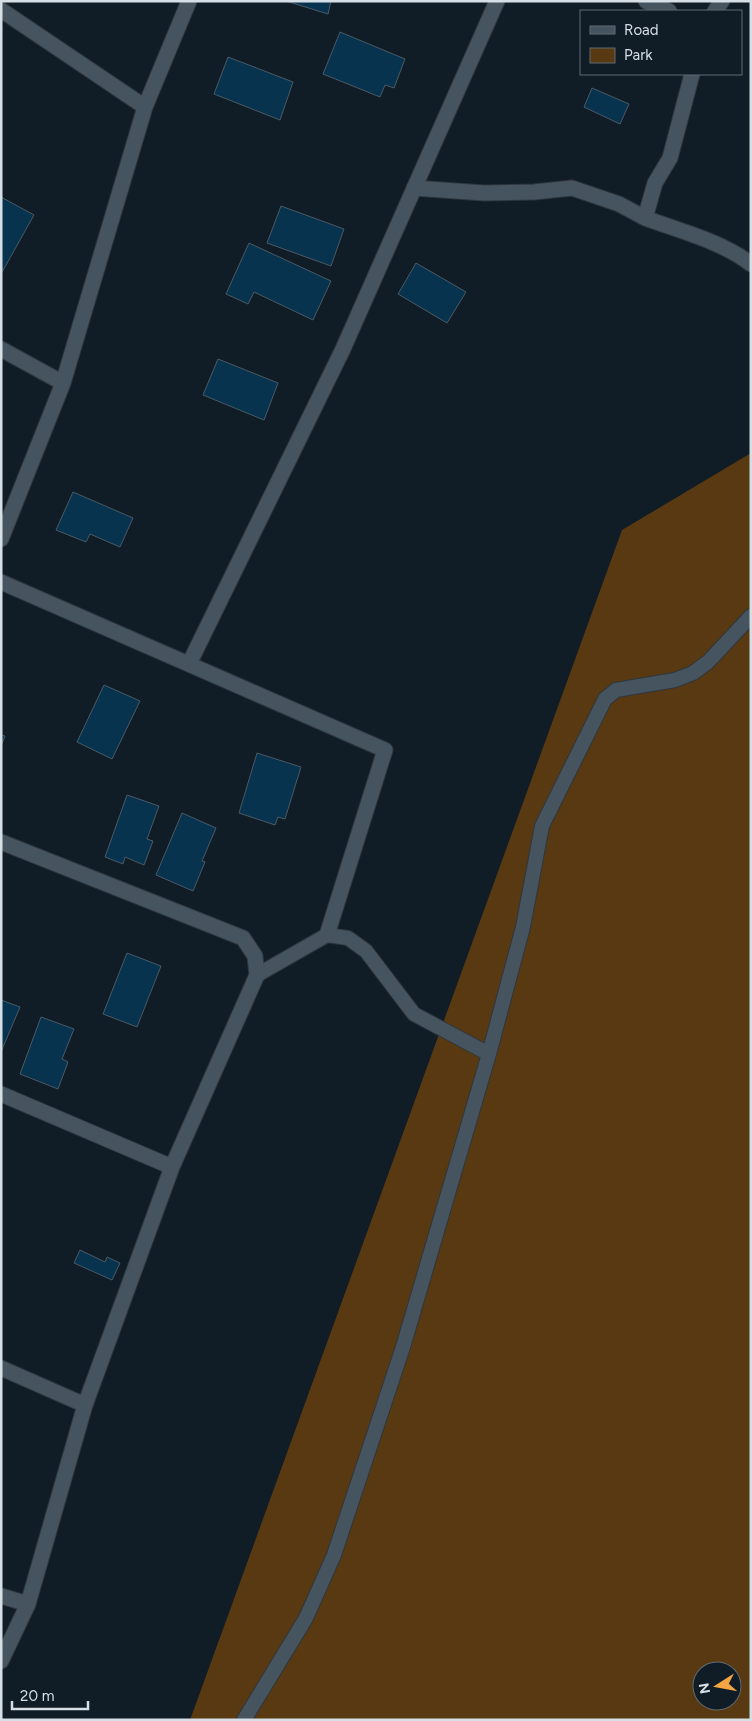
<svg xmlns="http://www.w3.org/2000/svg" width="752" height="1721" font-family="Figtree,sans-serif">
  <rect width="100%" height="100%" fill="#101c26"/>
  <path fill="#583911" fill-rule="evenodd" d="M751,453V1720H190L622,530ZM702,1671H732V1701H702Z"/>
  <path fill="#07334e" stroke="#4b5a65" d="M286,1H331L328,14Z
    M340,32L405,59L394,88L385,85L380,97L323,74Z
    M228,57L293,82L280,120L214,94Z
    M592,88L629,104L620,124L584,107Z
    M1,197L34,215L1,274Z
    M281,206L344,229L331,266L267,243Z
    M249,243L331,281L313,320L254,292L248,304L226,294Z
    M416,263L466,292L447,323L398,294Z
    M218,359L278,383L264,420L203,395Z
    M73,492L133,518L120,547L90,534L86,542L56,530Z
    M104,685L140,701L112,759L77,742Z
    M1,735L5,736L1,746Z
    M257,753L301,767L285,819L278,817L275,825L239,813Z
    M127,795L159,806L147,839L153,841L144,865L125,857L123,864L105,857Z
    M182,813L216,828L202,861L205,862L193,891L156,875Z
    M127,953L161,966L137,1027L103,1014Z
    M1,1000L20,1007L1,1052Z
    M41,1017L74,1029L62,1059L68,1062L58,1089L20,1074Z
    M80,1250L105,1262L107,1257L120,1263L112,1280L74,1263Z"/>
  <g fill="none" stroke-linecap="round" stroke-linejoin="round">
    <defs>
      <path id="lane" d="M257,975L327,935L348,938L366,951L414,1014L489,1054
        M244,1720L306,1618L334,1555L403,1347L489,1054L523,927L542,826L605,699L616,690L675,680L693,673L708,662L751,616"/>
      <path id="street" d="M646,1L669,11
        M1,10L145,107
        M715,11L722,1
        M414,188L484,193L534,192L572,188L619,204L645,218L655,183L670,158L692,74
        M645,218C680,231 721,241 751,264
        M1,349L63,383
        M1,539L63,383L145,107L189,1
        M1,582L385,750L327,935
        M189,664L343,349L497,1
        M1,842L243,938L255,956L257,975L172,1167
        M1,1094L172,1167L85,1405L28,1604L1,1661
        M1,1368L85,1405
        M1,1596L28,1604"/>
    </defs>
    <use href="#lane" stroke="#2f373e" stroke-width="16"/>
    <use href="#street" stroke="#2f373e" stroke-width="17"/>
    <use href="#lane" stroke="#46545f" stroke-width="14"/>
    <use href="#street" stroke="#46545f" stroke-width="15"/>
  </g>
  <rect width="752" height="1721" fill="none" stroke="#d7dfe6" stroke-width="5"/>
  <rect x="580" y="10" width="162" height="65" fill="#101c26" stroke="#606a73"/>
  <rect x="590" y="26" width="25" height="8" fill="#46545f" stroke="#606a73"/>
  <text x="624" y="35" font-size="15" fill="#d7dfe6">Road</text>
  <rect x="590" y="48" width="25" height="15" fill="#583911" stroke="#606a73"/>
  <text x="624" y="60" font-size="15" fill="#d7dfe6">Park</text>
  <g transform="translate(717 1686) rotate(259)"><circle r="24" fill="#101c26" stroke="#606a73"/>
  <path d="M0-4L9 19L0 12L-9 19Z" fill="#f2a542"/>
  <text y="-8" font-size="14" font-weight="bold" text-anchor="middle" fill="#d7dfe6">N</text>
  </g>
  <path d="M12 1701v8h76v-8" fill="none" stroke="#d7dfe6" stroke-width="2.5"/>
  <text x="20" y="1701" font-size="15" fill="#d7dfe6" stroke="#101c26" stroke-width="4" paint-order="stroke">20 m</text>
</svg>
